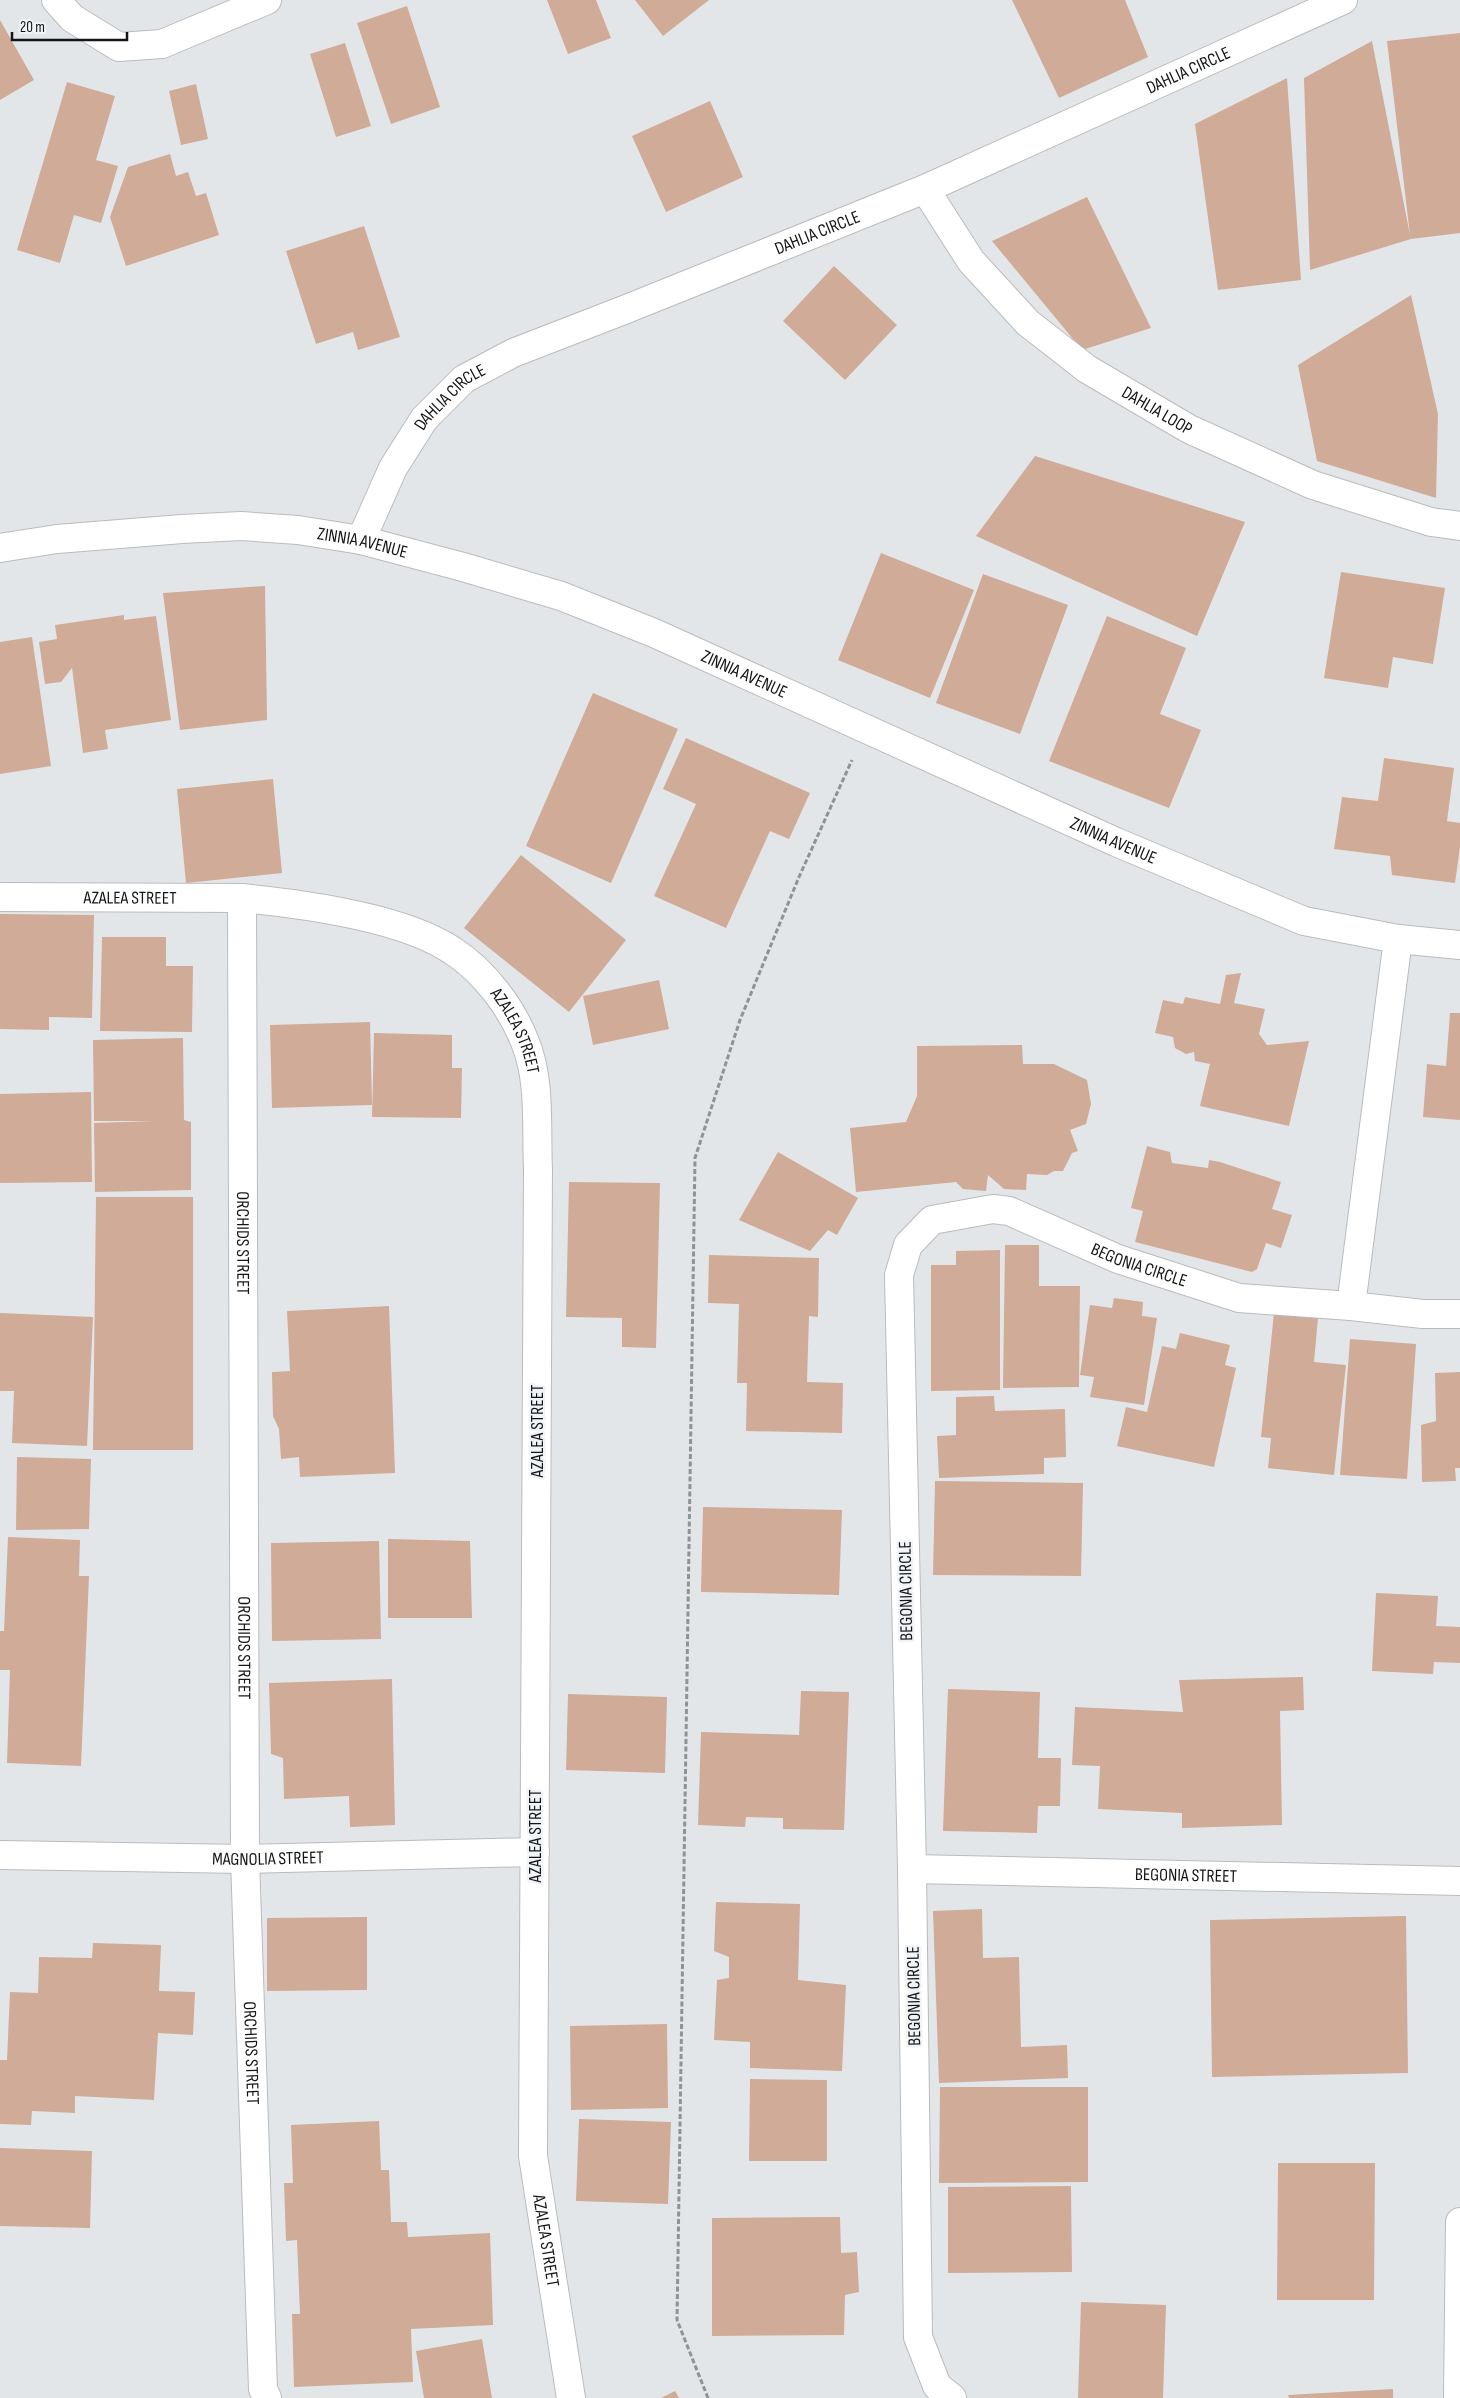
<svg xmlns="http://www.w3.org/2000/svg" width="1460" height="2398" font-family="'Sofia Sans Condensed',sans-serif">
  <rect width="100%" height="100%" fill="#e3e6e9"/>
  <path fill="#d0ab98" d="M547,0H596L611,38L568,54Z
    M635,0H709L663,36Z
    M1012,0H1125L1148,57L1059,98Z
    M407,6L440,107L391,124L357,23Z
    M0,20L34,80L0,100Z
    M1460,33V233L1411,239L1310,270L1304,78L1372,41L1410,235L1387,41Z
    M345,43L371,126L336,137L310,54Z
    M1287,78L1301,280L1218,290L1195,124Z
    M67,82L115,96L96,160L118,166L101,223L74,215L60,263L17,250Z
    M196,84L208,139L181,145L169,91Z
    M710,101L743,177L666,212L632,136Z
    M170,154L176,176L188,172L196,196L206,193L219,235L126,266L110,217L128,167Z
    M1087,197L1151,328L1082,350L992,241Z
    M364,226L400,337L358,350L353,332L316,344L286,251Z
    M834,266L897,325L845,380L783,321Z
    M1411,295L1438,414L1436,498L1317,461L1298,365Z
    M1035,456L1245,522L1197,636L976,536Z
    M881,553L974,590L930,698L838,660Z
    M1341,572L1445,588L1433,664L1393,657L1388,688L1324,678Z
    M983,574L1068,605L1020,734L936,703Z
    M265,586L267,720L180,730L163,593Z
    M124,615V620L156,616L171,720L105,730L108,749L83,753L72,668L61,682L45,684L39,642L57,639L55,625Z
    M1107,616L1186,648L1160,714L1201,730L1169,808L1049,761Z
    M32,637L51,766L0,774V642Z
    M593,693L678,729L611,883L526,846Z
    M686,738L810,793L789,839L770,831L726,928L654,896L696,804L663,789Z
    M1384,758L1454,768L1447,821L1460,823V847L1455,883L1392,875L1390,856L1334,849L1342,797L1378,801Z
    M273,779L282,873L186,883L177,789Z
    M521,855L626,940L569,1012L464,928Z
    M0,914L94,915L92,1018L49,1017V1030L0,1029Z
    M102,937H166V966H193L192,1032L100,1031Z
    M1241,973L1234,1003L1265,1009L1259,1034L1267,1045L1309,1041L1289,1126L1200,1106L1210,1064L1195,1061L1194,1052L1186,1054L1175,1048L1173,1037L1155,1033L1163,1000L1183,1004L1185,997L1220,1004L1226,975Z
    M659,980L669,1029L593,1045L583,996Z
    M1450,1013H1460V1120L1423,1117L1427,1064L1446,1066Z
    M370,1022L372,1105L272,1108L270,1025Z
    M374,1033L452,1035V1068H462L461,1118L372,1117Z
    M183,1038L184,1120L191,1122V1190L95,1192L94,1123L154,1121H94L93,1040Z
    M1022,1045L1023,1064H1054L1087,1080L1091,1104L1086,1124L1070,1130L1078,1151L1072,1153L1063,1171H1054L1047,1175L1027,1174L1026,1190L1004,1189L988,1175L986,1191L963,1189L956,1182L856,1192L850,1128L906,1122L917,1096V1046Z
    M91,1092L92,1182L0,1183V1094Z
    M1147,1146L1170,1152L1172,1163L1208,1168L1209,1160L1220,1162L1281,1182L1272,1209L1292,1215L1281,1248L1266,1243L1257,1269L1252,1272L1135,1242L1143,1211L1131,1208Z
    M778,1152L858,1198L837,1235L828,1230L810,1251L739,1220Z
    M569,1182L660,1183L656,1348L622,1347V1318L566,1317Z
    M96,1197H193V1450H93Z
    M1005,1245H1039V1286H1080L1079,1387L1003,1388Z
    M1000,1250V1390L931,1391V1265H956V1251Z
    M709,1255L819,1258L818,1317L809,1316L807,1382L843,1383L842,1433L746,1431L747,1383H737L739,1304L708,1303Z
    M1114,1298L1143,1302L1142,1316L1157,1318L1144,1405L1090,1397L1094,1377L1080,1375L1090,1305L1112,1308Z
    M389,1306L395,1473L300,1477L299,1457L281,1459L279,1429L273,1416L272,1372L290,1371L287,1311Z
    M0,1313L93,1317L87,1446L12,1443L14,1391H0Z
    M1274,1313L1318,1318L1314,1362L1346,1365L1334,1475L1268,1468L1271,1438L1261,1437Z
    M1180,1333L1230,1345L1225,1365L1236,1368L1214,1467L1117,1446L1126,1407L1147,1412L1162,1346L1176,1349Z
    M1350,1339L1416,1344L1407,1479L1340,1475Z
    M1460,1372V1468H1455L1456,1481L1422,1482L1421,1425L1436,1421L1435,1373Z
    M994,1396L995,1411L1065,1409L1066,1457L1044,1458V1474L939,1478L937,1436L956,1435V1397Z
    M17,1457L91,1459L89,1529L16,1530Z
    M935,1481L1083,1483L1081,1576L933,1575Z
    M703,1507L842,1510L839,1595L701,1592Z
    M8,1537L80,1540L79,1576H89L81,1766L7,1763L10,1670H0V1631H4Z
    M388,1539L470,1541L472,1618H388Z
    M379,1541L381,1639L272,1641L271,1543Z
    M1376,1593L1438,1596L1436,1626L1460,1627V1663L1434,1662L1433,1674L1372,1671Z
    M1303,1677L1304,1710L1280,1711L1282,1825L1182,1828V1813L1098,1809L1100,1766L1072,1765L1075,1707L1183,1712L1179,1680Z
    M392,1679L395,1825L350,1827L349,1796L284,1799L283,1758L271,1754L269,1683Z
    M948,1689L1040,1692L1038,1758H1061L1060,1806H1038L1037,1833L943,1831Z
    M801,1691L849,1692L844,1830L783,1829V1818L746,1817L745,1827L698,1825L701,1732L799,1735Z
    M568,1694L667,1697L665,1773L566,1770Z
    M716,1902L800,1904L798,1980L846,1985L842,2071L750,2068V2042L714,2040L717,1980L729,1978V1957L714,1951Z
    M982,1909L983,1958L1019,1957L1021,2047L1067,2045L1068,2078L939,2083L933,1911Z
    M1406,1916L1408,2073L1212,2077L1210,1920Z
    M367,1917V1990L267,1991V1918Z
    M93,1943L161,1945L159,1991L195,1992L193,2035L158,2033L154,2100L75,2096V2113L32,2111L31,2125L0,2124V2060H7L10,1992L38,1993L39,1957L92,1958Z
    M667,2024L668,2108L571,2110L570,2026Z
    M750,2079L827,2080V2161H749Z
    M940,2087H1088V2182L939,2183Z
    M579,2119L671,2122L668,2204L576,2201Z
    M379,2121L381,2170H389L391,2222H407L408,2237L490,2233L493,2325L411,2329L413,2382L294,2387L292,2314H300L297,2240L286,2241L284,2183H293L291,2125Z
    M0,2148L92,2151L90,2228L0,2226Z
    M1278,2163H1375L1374,2300H1277Z
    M1071,2186L1072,2272L948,2273V2187Z
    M840,2217L841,2253L857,2252L859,2292L845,2295L844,2335L712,2336V2218Z
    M1081,2302L1166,2305L1163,2398H1078Z
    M482,2339L492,2398H424L416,2351Z
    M1393,2389V2398H1289L1288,2395Z
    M675,2391L679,2398H661Z"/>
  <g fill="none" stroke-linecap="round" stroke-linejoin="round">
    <defs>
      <g id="minor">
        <path d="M56,0L72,18L119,47L162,44L267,0"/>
        <path id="s1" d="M925,189L971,261L1028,323L1087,369L1189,429L1313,485L1431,522L1460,526"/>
        <path id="s2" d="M361,540L393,468L424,419L464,379L513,353L624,310L925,189L1343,0"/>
        <path id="s3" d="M0,548L57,539L182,529L241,526L298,530L361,540L463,567L561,596L654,633L1116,842L1304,921L1398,939L1460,945"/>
        <path id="s4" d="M0,897L242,898C303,904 403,917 453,951C484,971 512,1008 525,1042C541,1080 536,1129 538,1169L533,2156L571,2398"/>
        <path id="s5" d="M242,898L245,1859L263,2389L267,2398"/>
        <path d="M1351,1306L1398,939"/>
        <path id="s6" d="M0,1855L245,1859L535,1852"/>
        <path id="s7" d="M912,1869L1460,1881"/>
        <path id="s8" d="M952,2398L937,2386L918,2337L912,1869L899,1275L908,1245L932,1220L993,1209L1009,1211L1118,1259L1239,1298L1351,1306L1423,1314H1460"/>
        <path d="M1458,2398L1460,2222"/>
      </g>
    </defs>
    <use href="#minor" stroke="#b9bcbf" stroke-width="30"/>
    <path stroke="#909294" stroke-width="3" stroke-dasharray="5 2.5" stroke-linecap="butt" d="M708,2398L677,2320L695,1158L740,1020L799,877L852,760"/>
    <use href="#minor" stroke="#fff" stroke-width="28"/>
  </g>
  <g text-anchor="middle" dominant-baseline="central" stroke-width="5" stroke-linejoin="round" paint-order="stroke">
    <g font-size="18" fill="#131415" stroke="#f0f3f7">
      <text stroke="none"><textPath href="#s2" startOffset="981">DAHLIA CIRCLE</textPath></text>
      <text stroke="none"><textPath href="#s2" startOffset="576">DAHLIA CIRCLE</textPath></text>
      <text stroke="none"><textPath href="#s2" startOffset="171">DAHLIA CIRCLE</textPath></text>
      <text stroke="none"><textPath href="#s1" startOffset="326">DAHLIA LOOP</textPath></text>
      <text stroke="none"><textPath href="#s3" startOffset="365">ZINNIA AVENUE</textPath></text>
      <text stroke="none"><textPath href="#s3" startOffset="770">ZINNIA AVENUE</textPath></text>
      <text stroke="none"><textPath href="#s3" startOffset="1175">ZINNIA AVENUE</textPath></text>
      <text stroke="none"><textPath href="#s4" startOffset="130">AZALEA STREET</textPath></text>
      <text stroke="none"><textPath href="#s4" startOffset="565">AZALEA STREET</textPath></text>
      <text stroke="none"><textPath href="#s5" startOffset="345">ORCHIDS STREET</textPath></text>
      <text stroke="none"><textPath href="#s8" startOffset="1419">BEGONIA CIRCLE</textPath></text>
      <text transform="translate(537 1431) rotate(-90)">AZALEA STREET</text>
      <text transform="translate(906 1591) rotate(-91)">BEGONIA CIRCLE</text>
      <text stroke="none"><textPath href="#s5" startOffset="750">ORCHIDS STREET</textPath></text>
      <text transform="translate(535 1836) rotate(-90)">AZALEA STREET</text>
      <text stroke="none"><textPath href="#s6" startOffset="268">MAGNOLIA STREET</textPath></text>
      <text stroke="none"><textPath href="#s7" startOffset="274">BEGONIA STREET</textPath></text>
      <text transform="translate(914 1996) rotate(-91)">BEGONIA CIRCLE</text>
      <text stroke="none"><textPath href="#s5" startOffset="1155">ORCHIDS STREET</textPath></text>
      <text stroke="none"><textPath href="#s4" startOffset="1780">AZALEA STREET</textPath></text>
    </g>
  </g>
  <path d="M12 32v8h115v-8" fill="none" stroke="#131415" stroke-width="2.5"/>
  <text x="20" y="32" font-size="15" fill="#131415" stroke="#f0f3f7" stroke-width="4" paint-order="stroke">20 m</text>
</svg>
